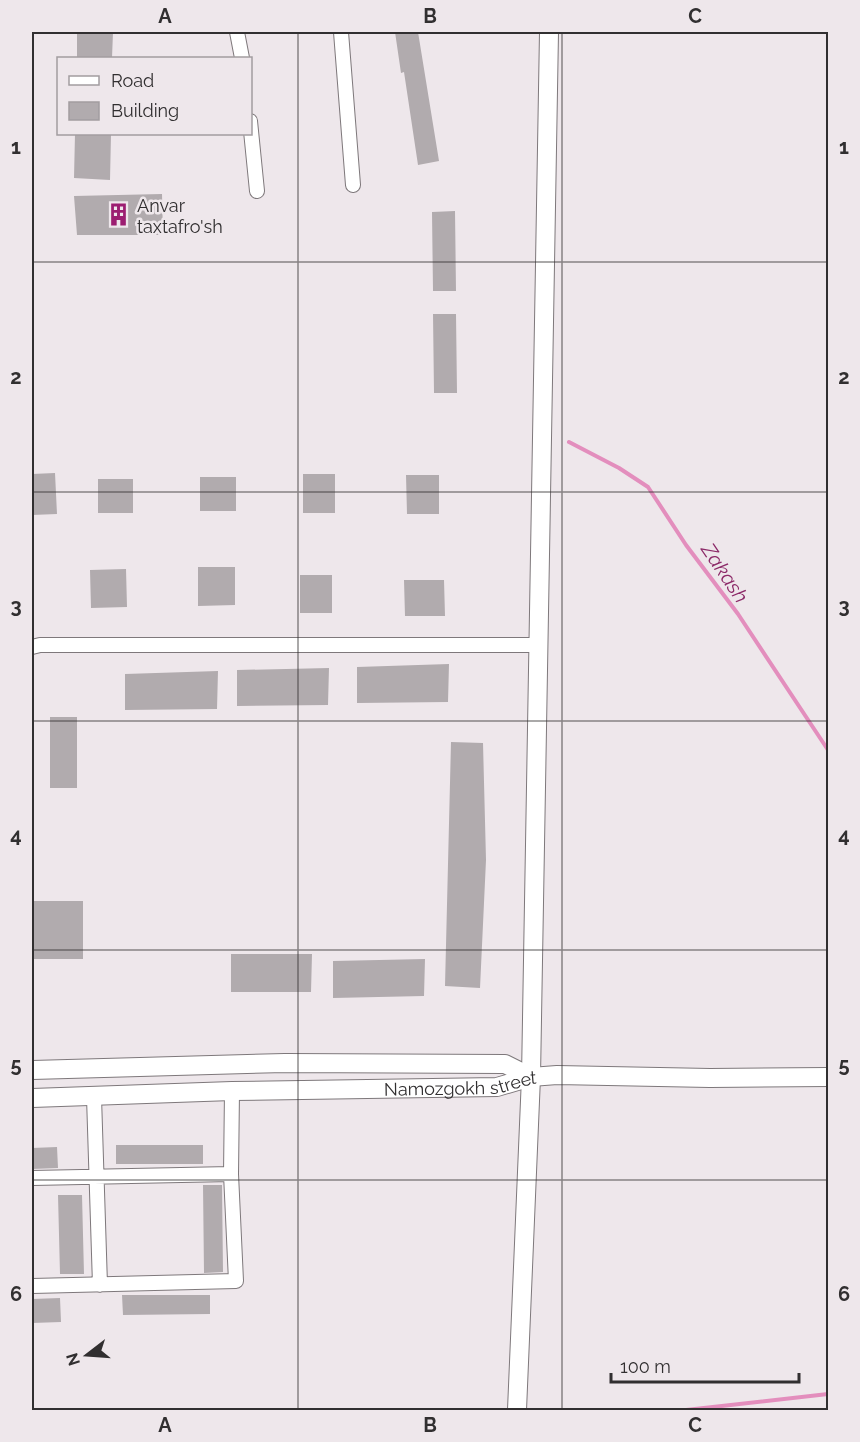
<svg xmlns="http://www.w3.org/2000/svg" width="860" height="1442" font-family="Raleway,sans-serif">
  <rect width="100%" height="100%" fill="#eee7eb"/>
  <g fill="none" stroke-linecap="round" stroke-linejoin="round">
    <path stroke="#e38ebd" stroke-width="4" d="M569,442L619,468L648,487L686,545L738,614L828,750
      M686,1410L828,1394"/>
  </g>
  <path fill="#b1abae" d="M77,32H113L112,58H77Z
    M395,32H418L439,161L418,165L404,72L401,73Z
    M75,134H111L110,180L74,178Z
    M162,194L163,235H77L74,196Z
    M455,211L456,291H433L432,212Z
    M433,314H456L457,393H434Z
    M55,473L57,514L32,515V474Z
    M303,474H335V513H303Z
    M406,475H439V514H407Z
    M200,477H236V511H200Z
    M98,479H133V513H98Z
    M198,567H235V605L198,606Z
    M126,569L127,607L91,608L90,570Z
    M300,575H332V613H300Z
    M404,580H444L445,616H405Z
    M449,664L448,702L357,703V667Z
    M329,668L328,705L237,706V670Z
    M218,671L217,709L125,710V674Z
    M50,717H77V788H50Z
    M451,742L483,743L486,860L480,988L445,986Z
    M32,901H83V959H32Z
    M231,954H312L311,992H231Z
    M425,959L424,996L333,998V961Z
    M116,1145H203V1164H116Z
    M57,1147L58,1168L32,1169V1148Z
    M203,1185H222L223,1272L204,1273Z
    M58,1195H82L84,1274H60Z
    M122,1295H210V1314L123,1315Z
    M60,1298L61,1322L32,1323V1299Z"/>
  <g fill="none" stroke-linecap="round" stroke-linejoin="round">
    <defs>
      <path id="minor" d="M237,32L242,58
        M341,32L353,185
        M250,121L257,191
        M32,647L40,645H539
        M94,1097L100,1285
        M32,1178L231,1174L232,1091
        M32,1286L236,1281L231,1174"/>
      <g id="major">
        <path d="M32,1070L285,1063L505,1064L531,1077"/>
        <path id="s1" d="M32,1098L232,1091L497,1087L531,1077L557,1075L710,1078L828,1077"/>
        <path d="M517,1410L531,1077L549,32"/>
      </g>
    </defs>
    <use href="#minor" stroke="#7e787b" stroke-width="16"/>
    <use href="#major" stroke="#7e787b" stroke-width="20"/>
    <use href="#minor" stroke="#fff" stroke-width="14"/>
    <use href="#major" stroke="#fff" stroke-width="18"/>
  </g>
  <path fill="none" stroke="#312f30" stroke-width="1.5" stroke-opacity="0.55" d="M298,32V1410M562,32V1410M32,262H828M32,492H828M32,721H828M32,950H828M32,1180H828"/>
  <defs>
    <symbol id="building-bare" viewBox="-9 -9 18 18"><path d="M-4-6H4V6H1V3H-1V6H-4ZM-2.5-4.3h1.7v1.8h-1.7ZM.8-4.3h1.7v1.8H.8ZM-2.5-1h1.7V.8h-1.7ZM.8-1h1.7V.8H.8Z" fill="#9c1d71" stroke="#eee7eb" stroke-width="2.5" paint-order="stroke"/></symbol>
  </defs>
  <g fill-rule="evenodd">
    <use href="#building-bare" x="102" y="198" width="33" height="33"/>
  </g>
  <g text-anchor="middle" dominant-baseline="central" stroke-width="5" stroke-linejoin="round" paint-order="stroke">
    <g font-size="18" fill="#312f30" stroke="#eee7eb" text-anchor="start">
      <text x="137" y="205">Anvar<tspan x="137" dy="21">taxtafro'sh</tspan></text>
    </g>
    <g font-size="18" fill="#312f30" stroke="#eee7eb">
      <text stroke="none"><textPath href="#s1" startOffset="429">Namozgokh street</textPath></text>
    </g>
    <g font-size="20" font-style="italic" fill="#8c2a68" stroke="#eee7eb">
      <text transform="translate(725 573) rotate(56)">Zakash</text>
    </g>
  </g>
  <rect width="860" height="1442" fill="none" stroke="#eee7eb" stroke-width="66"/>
  <rect x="57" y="57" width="195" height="78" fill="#eee7eb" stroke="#a29da0" stroke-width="1.5"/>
  <rect x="69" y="76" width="30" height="9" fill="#ffffff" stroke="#a29da0" stroke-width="1.5"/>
  <text x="111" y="87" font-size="18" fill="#312f30">Road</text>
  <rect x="69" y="102" width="30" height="18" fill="#b1abae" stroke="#a29da0" stroke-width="1.5"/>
  <text x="111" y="117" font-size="18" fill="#312f30">Building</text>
  <g transform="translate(87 1355) rotate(253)" stroke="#eee7eb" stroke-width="4.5" paint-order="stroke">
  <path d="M0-4.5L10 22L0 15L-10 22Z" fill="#312f30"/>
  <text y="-9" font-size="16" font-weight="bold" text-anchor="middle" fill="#312f30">N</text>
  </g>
  <path d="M611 1373v9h188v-9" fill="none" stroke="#312f30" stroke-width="3"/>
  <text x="620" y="1373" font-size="18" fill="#312f30" stroke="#eee7eb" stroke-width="4.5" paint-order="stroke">100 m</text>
  <rect x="33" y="33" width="794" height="1376" fill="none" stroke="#312f30" stroke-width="2"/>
  <g font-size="20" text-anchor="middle" font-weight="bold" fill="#312f30">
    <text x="165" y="23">A</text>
    <text x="430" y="23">B</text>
    <text x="695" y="23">C</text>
    <text x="16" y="154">1</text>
    <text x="844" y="154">1</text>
    <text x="16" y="384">2</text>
    <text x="844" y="384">2</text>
    <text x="16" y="613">3</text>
    <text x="844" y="613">3</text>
    <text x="16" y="842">4</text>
    <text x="844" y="842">4</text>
    <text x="16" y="1072">5</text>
    <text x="844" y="1072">5</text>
    <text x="16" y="1301">6</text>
    <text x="844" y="1301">6</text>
    <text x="165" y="1432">A</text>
    <text x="430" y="1432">B</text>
    <text x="695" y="1432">C</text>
  </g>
</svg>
